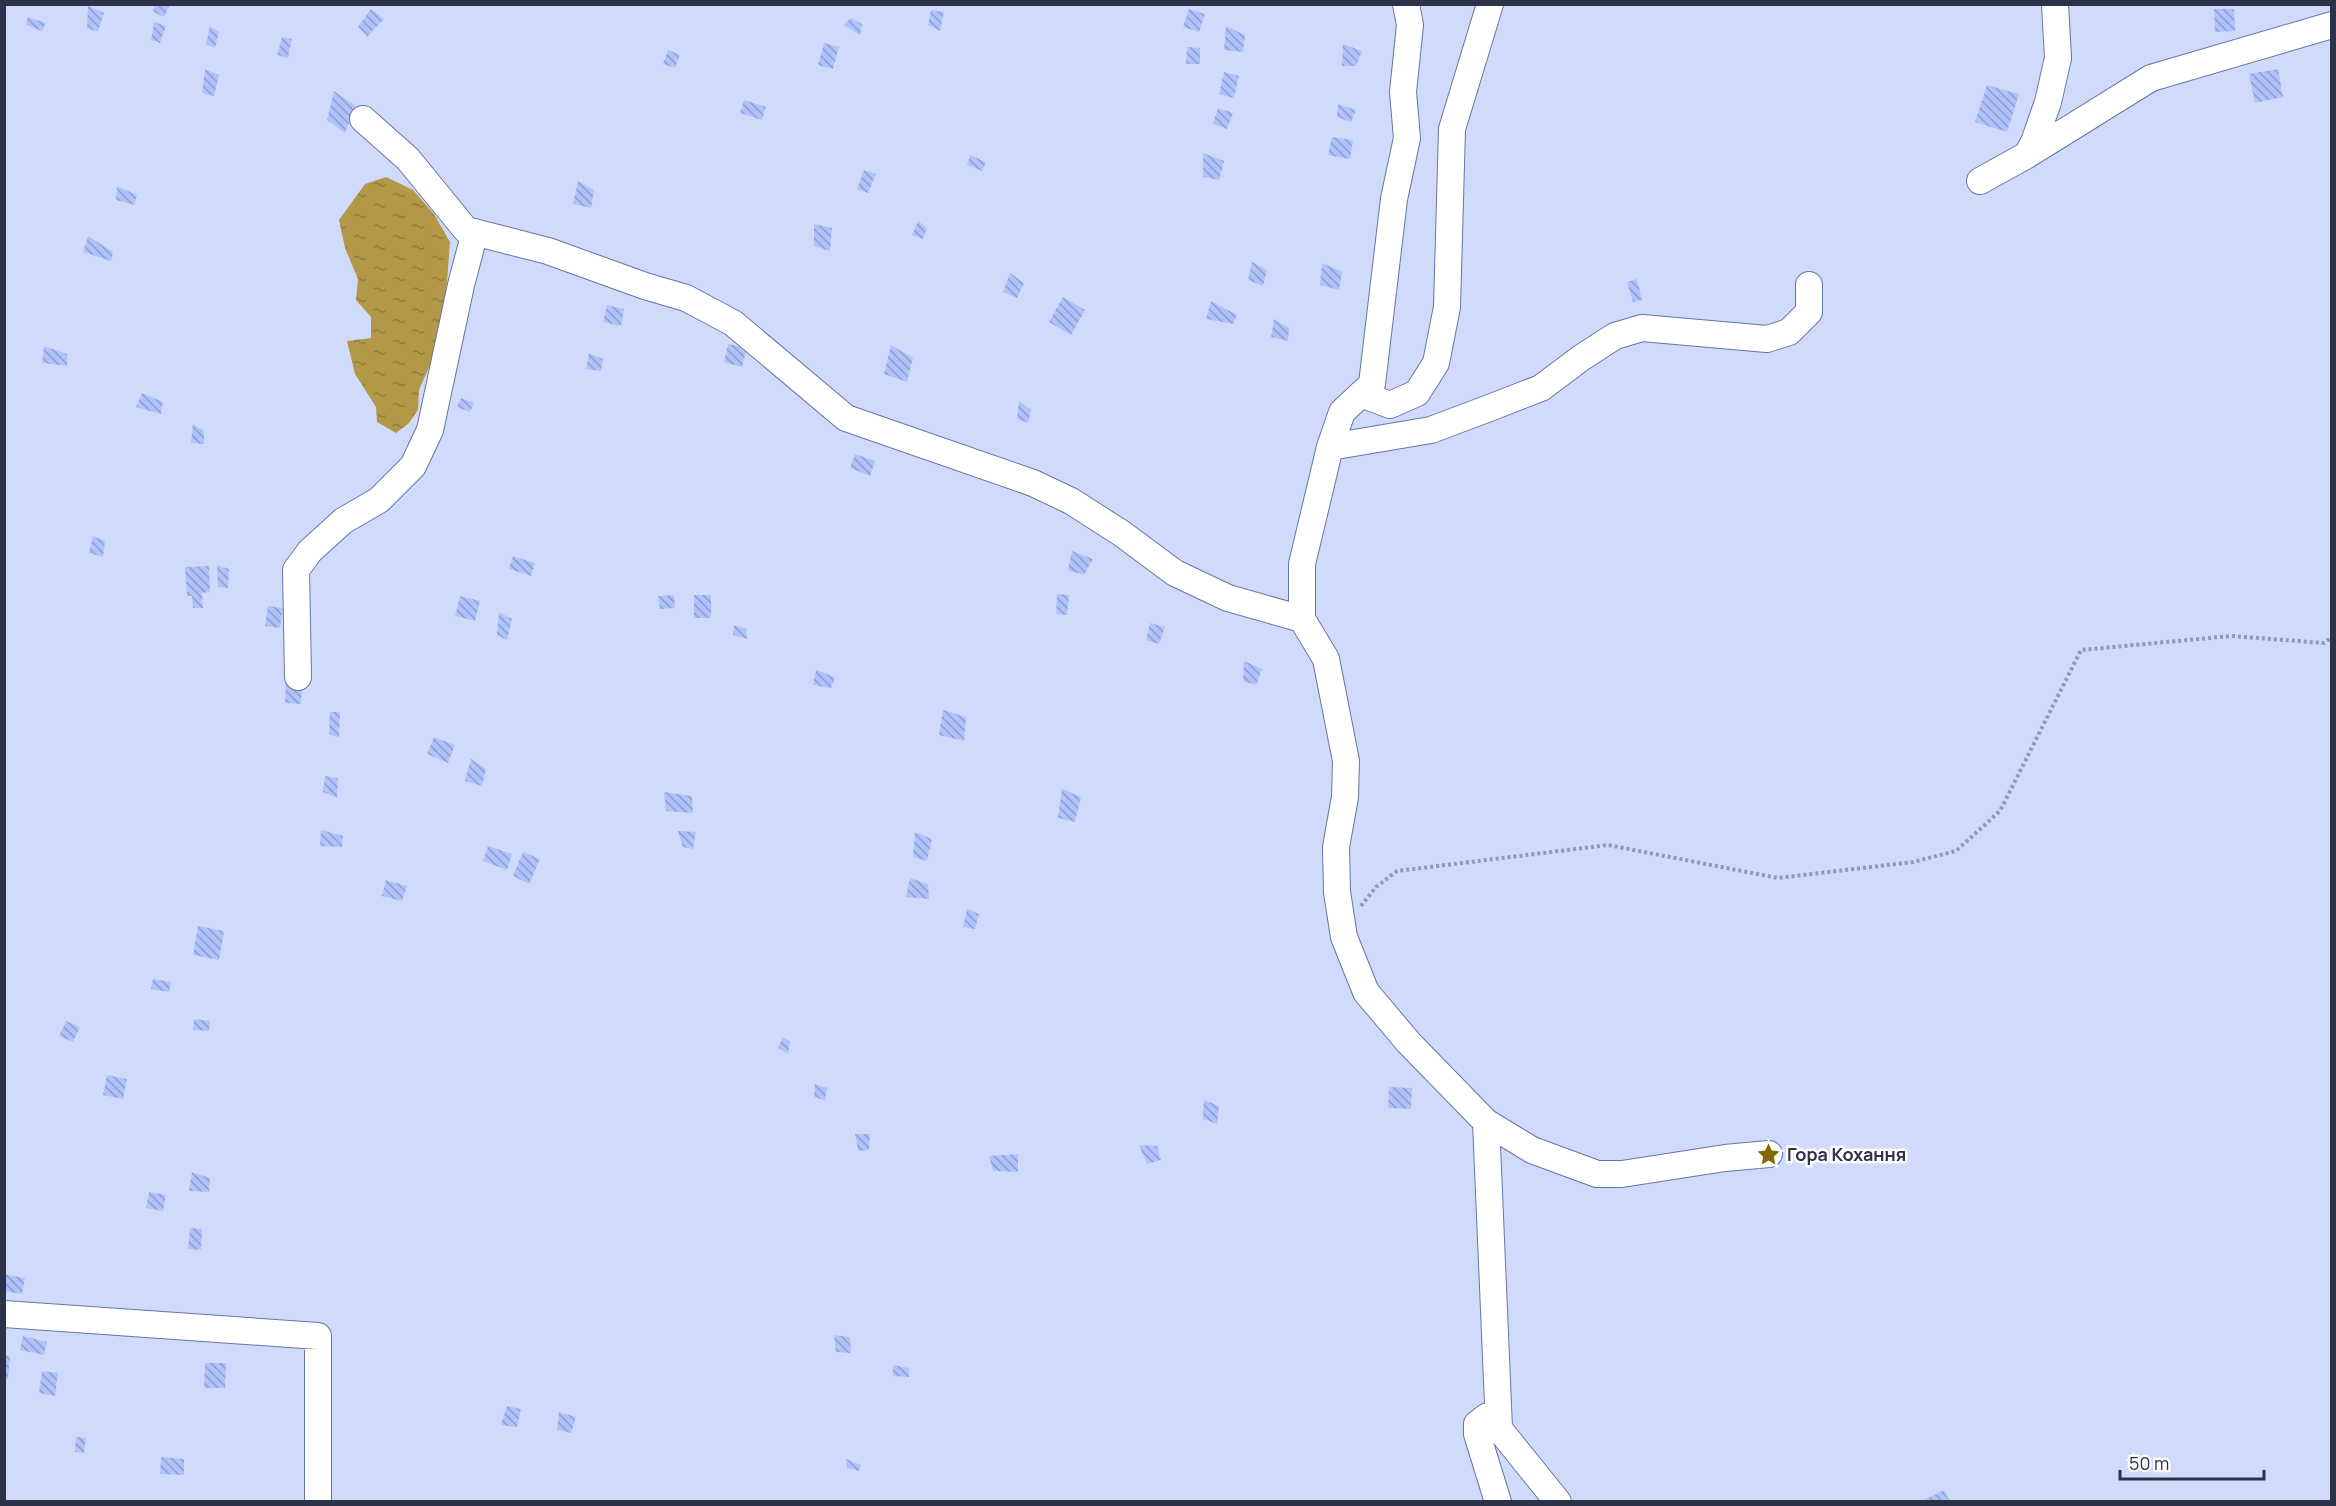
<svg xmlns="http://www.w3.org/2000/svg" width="2336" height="1506" font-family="Manrope,sans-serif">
  <defs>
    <pattern id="water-ripples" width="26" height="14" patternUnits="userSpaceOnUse" patternTransform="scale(1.5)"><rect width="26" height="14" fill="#b39847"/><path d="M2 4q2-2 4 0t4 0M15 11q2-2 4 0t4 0" fill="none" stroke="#927d3d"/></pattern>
    <pattern id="building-back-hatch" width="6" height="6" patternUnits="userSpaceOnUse" patternTransform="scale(1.5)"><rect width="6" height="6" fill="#b0c2fc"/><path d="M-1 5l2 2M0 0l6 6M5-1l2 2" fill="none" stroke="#8f9ece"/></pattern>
  </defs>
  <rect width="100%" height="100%" fill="#d0dbfb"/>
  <path fill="url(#water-ripples)" d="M386,177L413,190L434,214L450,242L446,295L430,365L419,390L418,410L409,423L396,433L377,422L376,407L355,374L347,341L371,338V317L356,300L358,279L345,248L339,220L365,184Z"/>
  <path fill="url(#building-back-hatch)" d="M155,4H170L164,17L153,12Z
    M88,6L104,13L98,31L87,29Z
    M371,9L384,19L367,37L358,27Z
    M1189,9L1205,14L1199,32L1183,27Z
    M2214,9H2234L2235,31L2215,32Z
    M931,10L944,12L940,31L928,25Z
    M28,17L46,23L42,31L26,25Z
    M851,18L862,24L860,35L844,25Z
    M154,22L166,26L160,43L151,40Z
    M210,26L219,32L215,48L206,44Z
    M1226,26L1245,35L1243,52L1224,50Z
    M282,37L292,39L288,58L277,55Z
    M824,43L839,47L833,69L818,65Z
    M1343,44L1362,51L1356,66H1342Z
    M1187,47L1200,48V64H1186Z
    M668,50L680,55L675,68L663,64Z
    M205,69L219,75L214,96L202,93Z
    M2278,69L2283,97L2255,103L2249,74Z
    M1224,72L1239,76L1234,98L1219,94Z
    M1987,85L2019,94L2007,132L1975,122Z
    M334,91L356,106L345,133L327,120Z
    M744,100L766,107L762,120L740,113Z
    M1338,104L1356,110L1351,122L1337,117Z
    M1218,108L1233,113L1227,129L1213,124Z
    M1332,137L1353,140L1350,159L1328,155Z
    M1203,153L1224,161L1219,180L1203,177Z
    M970,155L986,162L982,171L967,165Z
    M864,170L876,174L868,193L857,189Z
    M578,181L594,190L591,208L573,204Z
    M117,186L137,195L134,205L116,200Z
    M918,221L927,228L923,239L912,235Z
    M814,224L832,228L830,251L814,246Z
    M88,236L113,252L111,261L83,252Z
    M1252,262L1267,270L1263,286L1248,280Z
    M1322,263L1342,272L1339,290L1320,285Z
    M1010,273L1024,283L1017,298L1003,292Z
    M1637,279L1642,300L1633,302L1627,282Z
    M1063,297L1085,310L1071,335L1049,322Z
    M1211,301L1237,315L1233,324L1206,319Z
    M607,305L624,309L621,326L603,322Z
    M1274,319L1289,328L1288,341L1271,337Z
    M728,344L747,348L742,367L724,362Z
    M891,345L913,358L907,382L884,374Z
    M44,346L67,354V366L42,363Z
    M589,353L603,359L601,371L586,369Z
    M142,393L163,402L161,414L136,407Z
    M461,398L474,403L470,412L457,407Z
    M1019,401L1031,410L1028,423L1017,419Z
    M193,424L204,431V444L191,443Z
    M855,454L875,461L870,476L850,468Z
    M93,536L105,541L103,557L89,553Z
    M1072,551L1093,559L1084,575L1068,570Z
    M513,556L535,563L531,576L509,569Z
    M217,565L229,569L228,588L218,587Z
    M209,566L210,592L202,593L203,608H193L192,596H187L185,567Z
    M1057,594L1069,595L1067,615L1056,614Z
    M674,595L675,608L660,609L658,596Z
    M694,595H711V618H694Z
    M460,596L480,601L475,621L455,616Z
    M268,606L283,608L280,628L265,626Z
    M499,612L512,619L507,640L497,635Z
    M1150,623L1165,627L1159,644L1146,640Z
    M734,625L746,629L747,639L733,635Z
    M1244,661L1262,669L1256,685L1243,681Z
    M816,670L835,677L831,688L813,685Z
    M286,682L302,683L301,704L285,703Z
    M943,710L966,717L964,741L939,735Z
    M330,712H340L339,738L329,734Z
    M434,737L455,745L448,763L427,754Z
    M471,759L486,769L482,786L465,781Z
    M325,776L338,778L337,798L323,792Z
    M1062,789L1081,797L1075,822L1058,818Z
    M664,792L692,796L693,813L666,811Z
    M321,830L343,836L342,847L320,846Z
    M678,831L696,832L693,849L683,847Z
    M915,832L932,839L927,861L913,857Z
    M488,846L512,854L507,870L483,861Z
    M523,852L540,859L529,884L513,876Z
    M910,878L928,884L929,899L906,897Z
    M386,880L407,886L402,901L382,896Z
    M967,909L979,914L975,929L963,927Z
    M198,926L224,931L219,960L193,955Z
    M153,979L171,982L169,992L151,989Z
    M194,1019L210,1021L209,1031L193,1030Z
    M66,1021L80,1027L73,1042L59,1036Z
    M783,1037L790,1042L788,1054L778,1048Z
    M107,1075L127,1079L123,1099L103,1095Z
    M815,1084L827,1088L825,1100L814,1097Z
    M1389,1087L1412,1088L1411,1109L1388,1108Z
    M1204,1100L1219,1106L1217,1124L1203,1119Z
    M855,1134H870L869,1150L858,1151Z
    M1139,1145L1157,1146L1161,1160L1147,1164Z
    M1018,1154V1172L993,1171L989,1156Z
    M192,1172L210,1178L209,1192L189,1191Z
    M149,1192L166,1195L163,1211L146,1208Z
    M190,1228L202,1229L201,1250L188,1249Z
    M4,1274L25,1278L22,1294L4,1291Z
    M834,1335L850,1337L851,1353L836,1352Z
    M23,1336L47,1342L44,1355L20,1350Z
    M4,1355L10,1356L8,1379L4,1378Z
    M205,1363H226L225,1388H204Z
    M893,1365L909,1368V1377L893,1376Z
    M42,1371L58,1373L55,1396L39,1393Z
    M507,1406L521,1409L517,1427L501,1425Z
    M559,1412L576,1417L571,1433L557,1430Z
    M76,1437L86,1438L84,1453L75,1452Z
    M161,1457L184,1459V1475L160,1474Z
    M846,1459L861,1465L859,1471L847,1468Z
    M1944,1490L1950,1502H1920Z"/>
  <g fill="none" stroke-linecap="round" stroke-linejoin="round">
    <defs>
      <path id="minor" d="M1406,4L1410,25L1403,92L1407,138L1394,199L1372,384L1342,412L1330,447L1302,564V619L1326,659L1346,761L1345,797L1336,847L1337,892L1344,937L1366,992L1409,1043L1486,1122L1499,1428
        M363,119L408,159L466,230L548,251L645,286L686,298L733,323L846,418L1033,483L1071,501L1121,533L1175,573L1228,598L1302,619
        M2027,155L2151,78L2332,25
        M1980,181L2027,155L2034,142L2048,102L2058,58L2055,4
        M1361,394L1390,405L1417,393L1436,363L1447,307L1452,129L1490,4
        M1330,447L1431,430L1492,407L1541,388L1581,358L1615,336L1642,328L1767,339L1789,332L1809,312V285
        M298,677L296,570L310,551L343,521L379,500L413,466L430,430L461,285L475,232
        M1486,1122L1532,1150L1597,1174H1622L1725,1158L1769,1154
        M4,1314L318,1336V1502
        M1498,1502L1477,1434V1424L1486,1417L1492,1420L1558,1502"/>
    </defs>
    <use href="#minor" stroke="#6775a5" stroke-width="28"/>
    <path stroke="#8f98b4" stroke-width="4" stroke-dasharray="3 3" stroke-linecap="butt" d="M1361,906L1376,887L1397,871L1608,845L1778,878L1913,862L1956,851L2000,811L2081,650L2231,636L2324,643L2332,637"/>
    <use href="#minor" stroke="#fff" stroke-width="26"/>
  </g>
  <defs>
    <symbol id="sight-bare" viewBox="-9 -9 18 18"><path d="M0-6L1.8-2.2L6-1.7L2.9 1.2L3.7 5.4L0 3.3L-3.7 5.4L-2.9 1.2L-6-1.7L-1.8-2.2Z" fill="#836902" stroke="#fdfdfd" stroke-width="2.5" paint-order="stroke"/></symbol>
  </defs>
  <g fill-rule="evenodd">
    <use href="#sight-bare" x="1752" y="1138" width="33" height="33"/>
  </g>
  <g text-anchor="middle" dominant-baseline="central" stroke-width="5" stroke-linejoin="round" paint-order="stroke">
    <g font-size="18" font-weight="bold" fill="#2c3348" stroke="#fdfdfd" text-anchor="start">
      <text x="1787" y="1154">Гора Кохання</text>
    </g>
  </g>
  <rect width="2336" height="1506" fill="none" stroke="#2c3348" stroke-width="12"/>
  <path d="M2120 1470v9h144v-9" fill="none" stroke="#2c3348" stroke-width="3"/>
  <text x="2129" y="1470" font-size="18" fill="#2c3348" stroke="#fdfdfd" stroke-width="4.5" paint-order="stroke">50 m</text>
</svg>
